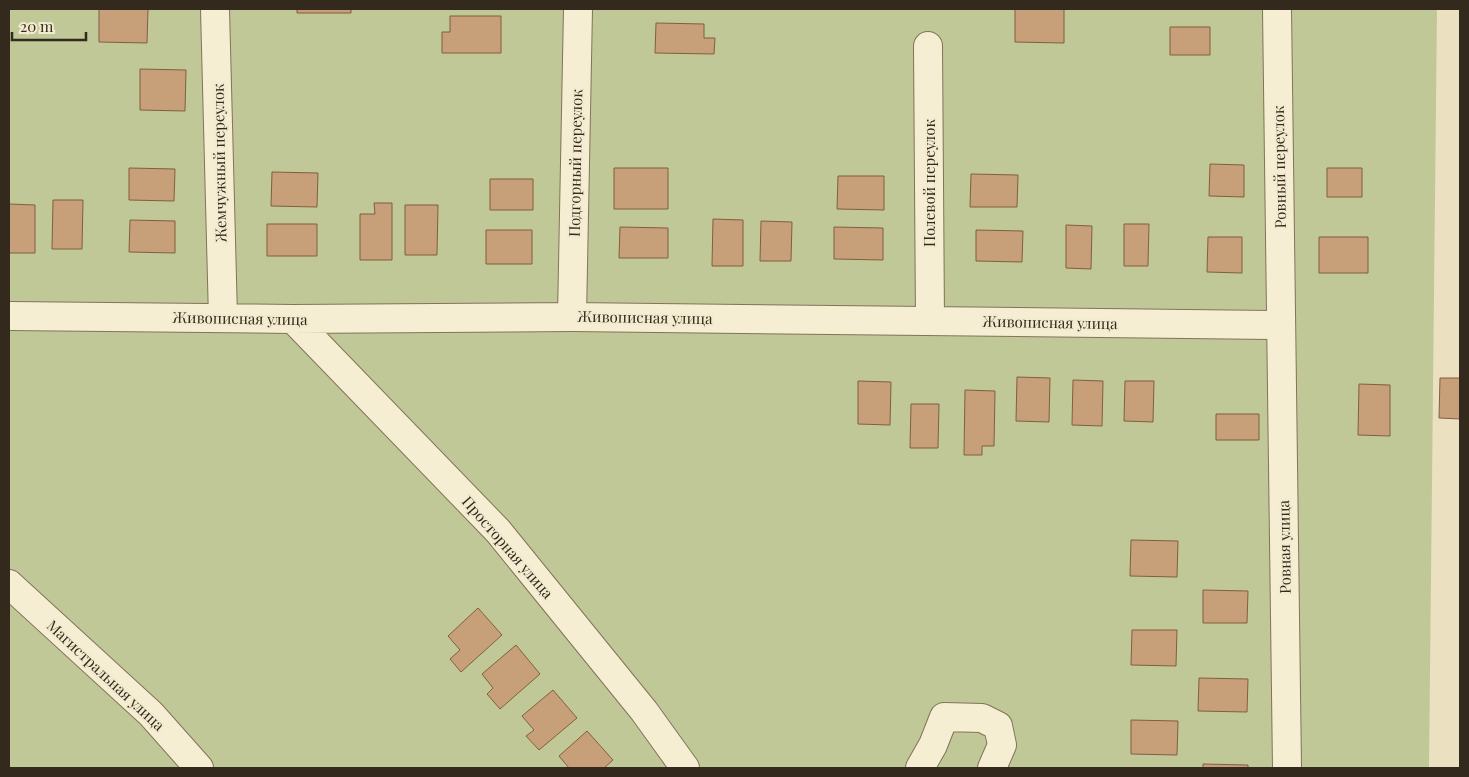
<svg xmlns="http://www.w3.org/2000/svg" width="1469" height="777" font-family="'Playfair Display',serif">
  <rect width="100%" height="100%" fill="#ebe1c1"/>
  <path fill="#bfc896" d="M9,9H1437L1429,768H9Z"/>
  <path fill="#c79f79" stroke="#815f41" d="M99,9H148L147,43L99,42Z
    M297,9H351V13H297Z
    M1015,9H1064V43L1015,42Z
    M450,16H501V53H442V32H450Z
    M656,23L704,24V38H715L714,54L655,53Z
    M1170,27H1210V55H1170Z
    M140,69L186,70L185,111L140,110Z
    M1210,164L1244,165V197L1209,196Z
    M129,168L175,169L174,201L129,200Z
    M614,168H668V209H614Z
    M1327,168H1362V197H1327Z
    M272,172L318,173L317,207L271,206Z
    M971,174L1018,175L1017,207H970Z
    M838,176H884V210L837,209Z
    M490,179H533V210H490Z
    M53,200H83L82,249H52Z
    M374,203H392V260H360V214H375Z
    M9,204L35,205V253H9Z
    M405,205H438L437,255H405Z
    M713,219L743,220V266H712Z
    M130,220L175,221V253L129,252Z
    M761,221L792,222L791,261H760Z
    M267,224H317V256H267Z
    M1124,224H1149L1148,266H1124Z
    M1066,225L1092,226L1091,269L1066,268Z
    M620,227L668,228V258H619Z
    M834,227L883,228V260L834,259Z
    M486,230H532V264H486Z
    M976,230L1023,231L1022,262L976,261Z
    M1208,237H1242V273L1207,272Z
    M1319,237H1368V273H1319Z
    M1017,377L1050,378L1049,422L1016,421Z
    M1440,378H1460V419L1439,418Z
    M1073,380L1103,381L1102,426L1072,425Z
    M858,381L891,382L890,425L858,424Z
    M1125,381H1154L1153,422L1124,421Z
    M1359,384L1390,385V436L1358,435Z
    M965,390L995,391L994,446H982V455H964Z
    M911,404H939L938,448H910Z
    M1216,414H1259V440H1216Z
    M1131,540L1178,541L1177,577L1130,576Z
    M1203,590L1248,591L1247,623H1203Z
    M478,608L502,635L461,672L450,659L460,650L448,636Z
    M1132,630H1177L1176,666L1131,665Z
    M516,645L540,674L500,709L487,694L493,688L482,674Z
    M1199,678L1248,679L1247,712L1198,711Z
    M553,690L577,718L539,750L526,736L534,730L522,716Z
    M1131,720L1178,721L1177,755L1131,754Z
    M587,731L613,760L604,768H569L559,756Z
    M1203,764L1248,765V768H1203Z"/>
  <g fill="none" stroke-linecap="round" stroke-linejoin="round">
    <defs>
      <path id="minor" d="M215,9L223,318
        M1277,9L1287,768
        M928,46L930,320
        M9,316L293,319L572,317L1281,325
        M572,317L578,9
        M293,319L498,531L644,711L685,768
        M9,584L151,714L199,768
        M920,768L933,745L944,717L982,718L998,726L1002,745L992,768"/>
    </defs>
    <use href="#minor" stroke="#83735a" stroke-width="30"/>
    <use href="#minor" stroke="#f6eed3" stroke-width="28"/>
  </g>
  <g text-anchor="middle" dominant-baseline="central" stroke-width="4.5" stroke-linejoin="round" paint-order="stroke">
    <g font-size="15" fill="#332a1d" stroke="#f3ebd0">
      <text transform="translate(219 163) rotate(-91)">Жемчужный переулок</text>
      <text transform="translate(575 163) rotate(-89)">Подгорный переулок</text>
      <text transform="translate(1279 167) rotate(-91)">Ровный переулок</text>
      <text transform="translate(929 183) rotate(-90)">Полевой переулок</text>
      <text transform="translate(645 317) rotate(1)">Живописная улица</text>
      <text transform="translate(240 318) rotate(1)">Живописная улица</text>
      <text transform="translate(1050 322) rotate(1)">Живописная улица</text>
      <text transform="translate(508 547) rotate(49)">Просторная улица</text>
      <text transform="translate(1284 547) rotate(-91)">Ровная улица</text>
      <text transform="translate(106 675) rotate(43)">Магистральная улица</text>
    </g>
  </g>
  <rect width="1469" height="777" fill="none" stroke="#332a1d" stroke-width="20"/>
  <path d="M12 32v8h74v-8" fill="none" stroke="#332a1d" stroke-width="2.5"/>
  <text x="20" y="32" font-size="15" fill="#332a1d" stroke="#f3ebd0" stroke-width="4" paint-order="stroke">20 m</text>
</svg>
